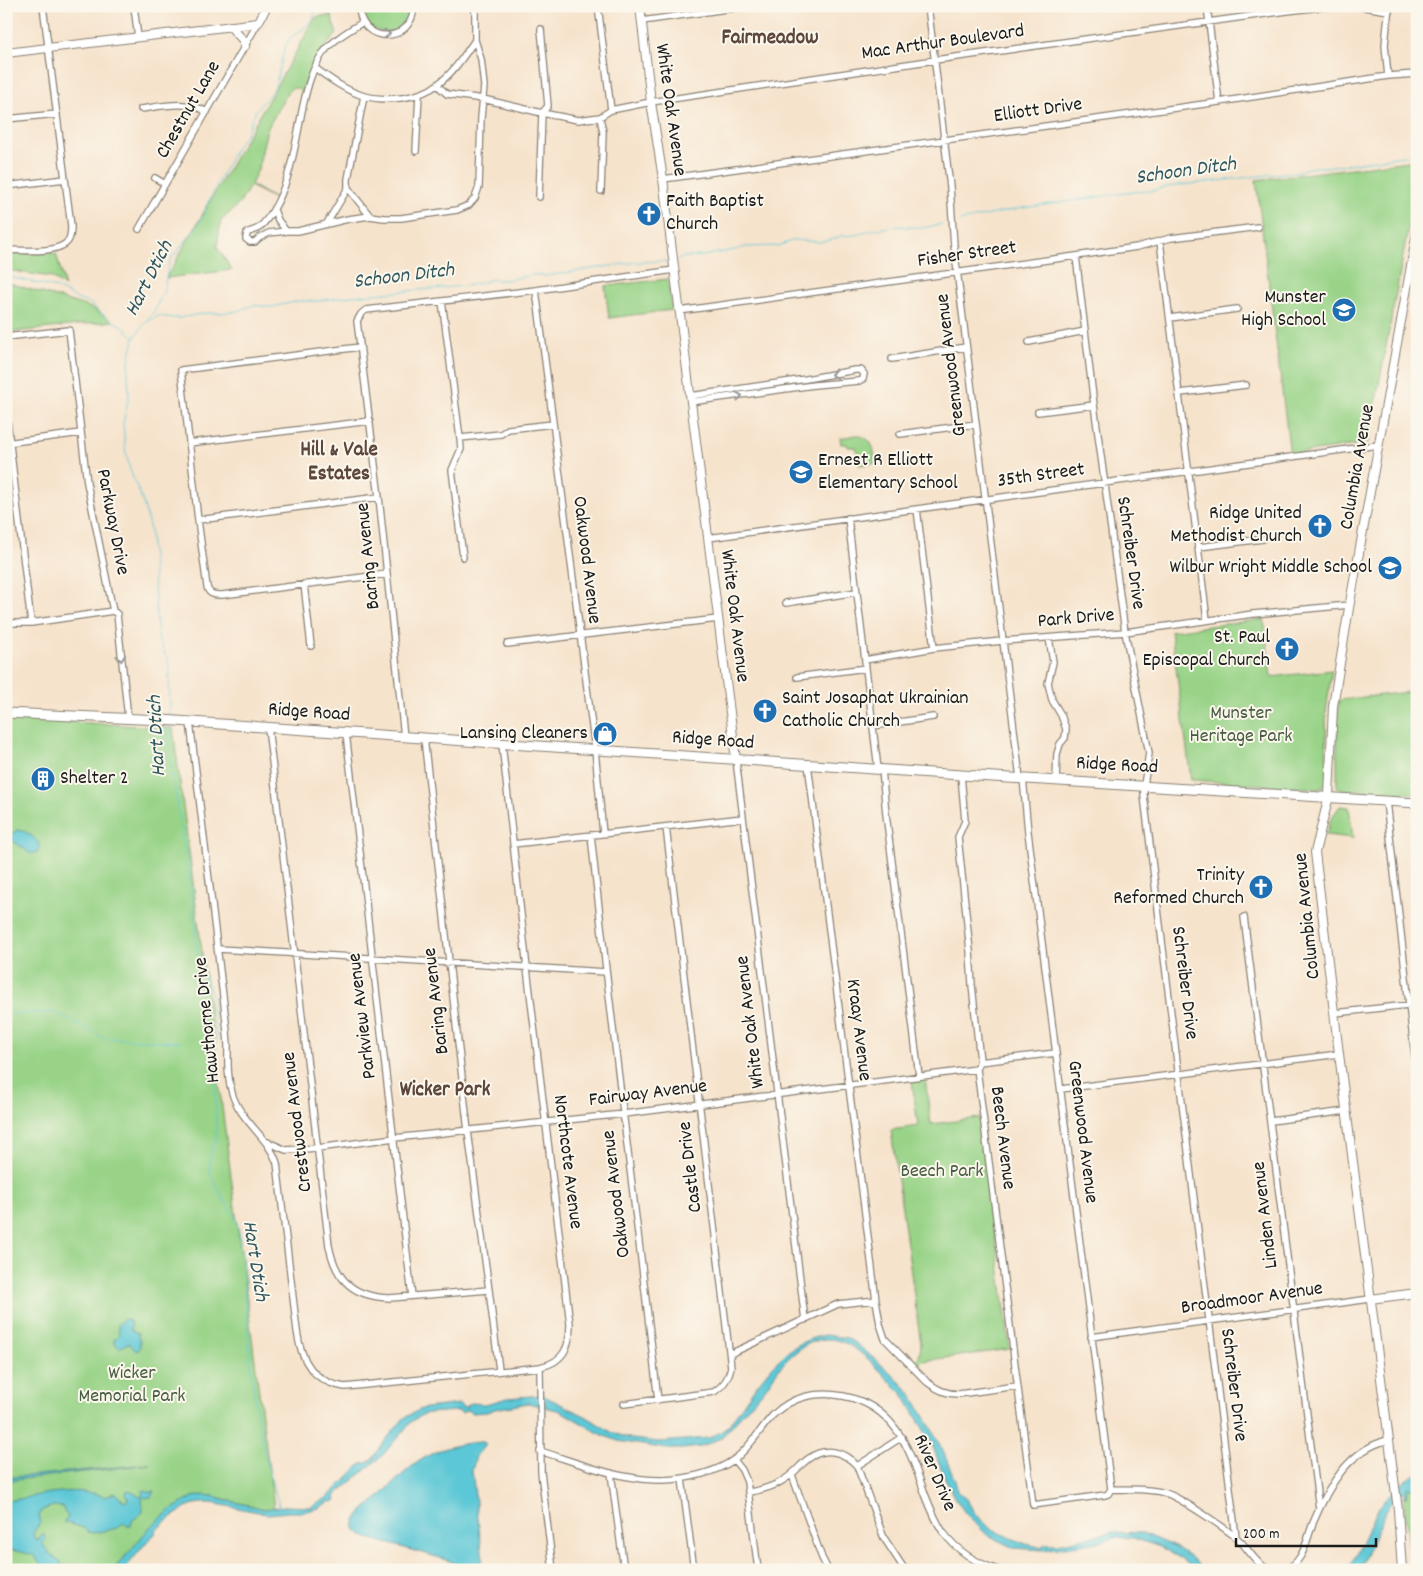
<svg xmlns="http://www.w3.org/2000/svg" width="1423" height="1576" font-family="Dekko,sans-serif">
  <rect width="100%" height="100%" fill="#fbf7ec"/>
  <filter id="ink" filterUnits="userSpaceOnUse"><feTurbulence type="fractalNoise" baseFrequency=".02" numOctaves="2"/><feDisplacementMap in="SourceGraphic" scale="10" xChannelSelector="R" yChannelSelector="G"/><feConvolveMatrix kernelMatrix="1 2 1 2 8 2 1 2 1" color-interpolation-filters="sRGB"/></filter>
  <filter id="wash" filterUnits="userSpaceOnUse"><feTurbulence type="fractalNoise" baseFrequency=".0096" numOctaves="4" result="noise"/><feDisplacementMap in="SourceGraphic" scale="20" xChannelSelector="R" yChannelSelector="G"/><feGaussianBlur stdDeviation="1.12" result="paint"/><feColorMatrix in="noise" values="0 0 0 0 0 0 0 0 0 0 0 0 0 0 0 0 0 1.4 0 .05"/><feComposite in="paint" operator="in"/></filter>
  <g filter="url(#wash)">
    <rect width="100%" height="100%" fill="#f6e3cc"/>
    <path fill="#98d387" stroke="#5a7852" d="M363,6H410C413,41 359,41 363,6Z
      M332,15L333,23L337,34C316,57 310,65 302,96C301,88 295,86 289,90L267,129L258,169L251,185L275,199L250,186L240,203L221,221L217,247L232,270L166,278L316,17Z
      M1417,160V181L1368,443L1290,455L1256,180Z
      M56,253L65,287L51,277L6,270V254Z
      M668,279L672,310L609,318L605,286Z
      M6,282L92,308L113,321L6,333Z
      M857,435C874,439 873,448 876,463L859,465L856,447H848L847,444H841L840,438Z
      M1264,619L1271,677L1332,670L1326,712L1327,783L1320,789L1191,780L1171,631Z
      M1417,691V794L1337,789V728L1339,700Z
      M6,718L173,728L274,1508L265,1509L230,1501L213,1496L193,1497L130,1551L113,1570H6Z
      M1340,806L1349,807L1353,838L1326,835L1331,819Z
      M925,1079L931,1124L980,1118L1010,1349L923,1361L917,1367L913,1363L919,1357L921,1345L891,1130L918,1126L912,1081Z
      M1409,1487L1414,1490L1415,1494H1417V1570H1412L1403,1495L1406,1497L1407,1490Z"/>
    <path fill="#5cc7d6" stroke="#3c7279" d="M18,830C27,831 38,839 40,847L37,852C29,856 28,851 22,847C16,843 2,837 18,830Z
      M124,1319L129,1320L131,1323V1330L138,1333V1338L140,1340V1347L138,1351L135,1350L130,1344H126L120,1348L114,1343V1340L119,1334L118,1325Z
      M826,1335L847,1338L858,1345L891,1373L909,1391L928,1422L943,1451L955,1481L958,1491L967,1500L976,1515L992,1530L1026,1544L1040,1547L1046,1544H1058L1111,1532L1142,1533L1177,1548L1191,1557L1203,1570H1195L1182,1559L1160,1547L1133,1538L1119,1537L1100,1542L1043,1550L1014,1548L987,1535L966,1514L954,1497L943,1474L932,1444L902,1392L898,1390C863,1353 832,1312 784,1363C775,1372 769,1384 761,1394L758,1396L721,1438L700,1447L682,1449H667L618,1441L602,1435L561,1411L528,1403L495,1409L487,1412L472,1413L467,1410L462,1413L458,1411L428,1413L420,1416L411,1422L382,1456L337,1494L335,1497L336,1500L333,1502L331,1501L319,1508L303,1512H288L268,1514L212,1503H200L191,1505L173,1516L158,1528L154,1535L145,1544L124,1570H113L130,1551L150,1527L172,1509L193,1497L203,1495L213,1496L230,1501L265,1509L285,1506L311,1507L325,1499L333,1492L361,1464L366,1463L372,1460L384,1442L404,1418L419,1410L426,1408L459,1404L463,1407H466L471,1403L485,1404L508,1398L542,1395L587,1417L613,1433L632,1439L659,1442L709,1438L721,1432L727,1427C753,1393 779,1341 826,1335Z
      M480,1442H484L486,1444L476,1456L472,1471L483,1559L478,1567L467,1568L444,1559L368,1538L362,1535L355,1529V1523C359,1512 371,1505 378,1498C414,1463 429,1446 480,1442Z
      M150,1464L6,1481V1478Z
      M1417,1473V1494H1415L1414,1490L1409,1487L1407,1490L1406,1497H1405L1404,1492H1402C1394,1499 1383,1510 1382,1521L1359,1570H1348L1380,1505L1399,1485Z
      M127,1490L132,1491L139,1497L143,1495V1491L145,1490L150,1492L155,1491L151,1497L142,1498L143,1512L132,1521L131,1526H127L124,1523L117,1528L94,1533L88,1532L84,1528L63,1522L68,1518L66,1513L64,1512L63,1507L54,1506L42,1510L39,1516C45,1526 30,1528 34,1538L38,1540L42,1534H44L46,1540L42,1543L43,1544L49,1553L61,1562V1570H44L34,1555L12,1550L6,1547V1501C17,1500 27,1497 38,1495C59,1491 86,1489 106,1497L114,1493L125,1502L128,1500L126,1494Z"/>
    <g fill="none" stroke-linecap="round" stroke-linejoin="round">
      <path stroke="#5cc7d6" stroke-width="1" d="M960,221L1023,208L1132,192L1151,191L1172,186L1295,172L1313,167H1327L1417,154
        M678,260L685,257L702,256L735,250L745,247L778,246L794,240L820,242L835,239L840,236L856,235L872,230L896,226L923,228L942,224
        M6,276L57,288L79,300L90,303L102,314L126,329L133,337
        M147,321L159,316L174,318H180L205,313H218L234,312L254,305L272,307L299,301H317L351,296L464,286L480,283L493,279C505,283 520,276 533,275C537,275 541,275 545,276L637,262L666,261
        M170,717L169,663L158,638L150,530L143,502L130,470L125,448L123,423L129,396L128,371L130,356L134,338L155,310L164,290L168,267L171,259L197,227L203,217L206,206L236,148L246,134L255,112L275,87L285,47L290,38L311,23L318,6
        M169,724L168,744L192,897L197,948L202,971L208,984L212,997L216,1035L215,1068L216,1139L211,1152L209,1170L216,1186L236,1219L239,1231C249,1323 249,1420 280,1508
        M6,1014L53,1012L104,1038L180,1042"/>
    </g>
  </g>
  <g filter="url(#ink)">
    <g fill="none" stroke-linecap="round" stroke-linejoin="round">
      <defs>
        <path id="street" d="M134,6L138,38
          M359,6C359,45 413,45 414,6
          M598,6L611,110L600,117L603,132L601,191
          M928,6L950,187L954,246L1020,778
          M1207,6L1219,102
          M1358,6L1389,11
          M642,21L748,6
          M363,22C348,31 334,39 323,53C312,68 307,88 303,106C295,144 289,199 260,227C256,231 251,230 247,233L246,239L250,242H255L259,238L269,233L286,231H298L348,219L370,216L384,218H401L457,210L469,205L475,198L479,187L481,118L484,86L481,59L475,40V6
          M315,68C330,79 346,91 364,96C386,102 420,99 438,84C453,73 464,56 475,40
          M1388,76L1385,45L1389,6
          M437,85L447,94L483,99L542,113L578,120L600,117
          M364,96L348,179V188L370,216
          M141,109C163,106 187,100 207,112
          M611,110L651,102L935,60L1287,11L1321,7L1341,6
          M6,119L57,114
          M416,151L419,95
          M155,178L165,184
          M663,179L1219,102L1388,76L1417,74
          M6,186L65,179
          M539,197L542,113L548,106L541,29
          M274,210L278,220L286,231
          M327,223L348,188
          M139,229L258,23
          M1160,241L1207,620
          M6,250C21,250 59,254 68,241C71,237 71,231 71,226L43,6
          M1076,256L1094,405L1125,632L1149,753L1144,785V796L1236,1537
          M536,290L595,750L603,834
          M442,301L460,438L461,449L452,470L463,557
          M679,311L1076,256L1137,247L1171,238L1258,227
          M1170,318L1237,309
          M6,337L69,330L87,483L113,611L117,614L128,718
          M1029,342L1085,331
          M360,347L181,370L198,520L207,587C209,595 215,595 222,595L387,574
          M892,359L966,347
          M1180,393L1246,385
          M690,396L806,379L855,370H861L864,374L863,379L859,381L814,385L690,402
          M6,411L31,623
          M1038,412L1094,405
          M900,434L976,424
          M460,438L501,434L508,429L553,424
          M6,443L81,433
          M189,443L370,421
          M917,509L934,648
          M848,518L878,769
          M198,520L379,497
          M708,538L1378,445
          M1199,547L1263,539
          M304,584L311,646
          M786,603L857,592
          M6,621L13,623H31L113,611
          M1049,638L1053,662L1048,683L1052,700L1061,715L1066,729L1065,738L1060,744L1057,754L1056,780
          M507,644L718,619
          M865,660L934,648L1002,641L1125,632L1253,614L1349,605
          M797,677L866,668
          M190,722C201,813 212,904 223,996C225,1012 227,1028 228,1045C228,1061 227,1077 232,1093C240,1121 268,1136 277,1163L297,1331C301,1361 313,1382 345,1387L540,1367
          M873,726L933,717
          M268,727L329,1246C336,1281 354,1297 390,1298L489,1290L499,1370
          M346,733L412,1296
          M404,737L379,497L357,321L361,314L366,310L536,290L674,270
          M424,738L468,1131L489,1290
          M502,744L527,968L570,1324C570,1347 564,1362 540,1367L541,1472L553,1570
          M736,760L805,1320
          M808,764L876,1300
          M882,769L886,814L919,1076
          M961,775L965,821L958,837L970,951L972,985L980,1061L977,1069L1033,1505L1105,1495L1108,1494L1111,1489C1129,1490 1148,1488 1165,1493C1178,1496 1230,1531 1240,1541C1250,1551 1256,1565 1271,1570
          M1023,778L1028,832L1111,1489
          M1386,801L1417,1075
          M591,835C611,1024 636,1212 658,1400
          M513,844L743,818
          M1244,917L1319,1509
          M218,949L606,972
          M1335,1013L1417,1004
          M979,1062L1056,1053
          M1061,1089L1339,1054
          M1271,1121L1346,1111
          M265,1141L286,1150L318,1148L394,1138L624,1114L977,1069
          M1091,1337L1370,1299
          M730,1354L838,1304L876,1300L880,1324L885,1339L927,1382C938,1390 946,1394 959,1394L1017,1386
          M624,1404L714,1392C724,1385 728,1379 731,1367L666,827
          M540,1451C585,1465 636,1487 684,1478C702,1475 722,1469 736,1458C751,1446 760,1429 773,1415C792,1396 818,1391 843,1396C896,1406 909,1449 925,1494C930,1507 935,1520 943,1532C957,1551 976,1563 998,1570
          M734,1460L742,1470L747,1482L758,1570
          M857,1466L884,1538L905,1570
          M611,1473L624,1570
          M792,1475L822,1558L828,1570
          M682,1479L694,1570
          M749,1492C762,1490 774,1487 785,1479C794,1474 800,1465 808,1459C825,1446 844,1451 857,1466L902,1437
          M1284,1570C1304,1563 1306,1541 1313,1523C1328,1487 1348,1450 1388,1440"/>
        <path id="secondary" d="M640,6L651,102L663,179L736,760
          M230,26L242,39L245,46
          M6,53L258,23L267,6
          M1370,1299L1417,1293
          M1402,1570L1398,1510L1339,1054L1315,852L1329,796L1333,706L1349,608L1417,233"/>
        <path id="primary" d="M6,713L162,720L961,775L1417,803"/>
      </defs>
      <use href="#street" stroke="#898074" stroke-width="8"/>
      <use href="#secondary" stroke="#898074" stroke-width="10"/>
      <use href="#primary" stroke="#898074" stroke-width="11"/>
      <use href="#street" stroke="#fff" stroke-width="5.5"/>
      <use href="#secondary" stroke="#fff" stroke-width="8"/>
      <use href="#primary" stroke="#fff" stroke-width="9"/>
    </g>
    <defs><path id="oneway-chevron" d="M-2-3.5L2.5 0L-2 3.5" fill="none" stroke-width="1.6" stroke-linecap="round" stroke-linejoin="round" transform="scale(1.25)"/></defs>
    <g stroke="#999">
      <use href="#oneway-chevron" transform="translate(387 34) rotate(1)"/>
      <use href="#oneway-chevron" transform="translate(834 374) rotate(170)"/>
      <use href="#oneway-chevron" transform="translate(739 396) rotate(-8)"/>
      <use href="#oneway-chevron" transform="translate(121 658) rotate(84)"/>
    </g>
  </g>
  <defs>
    <symbol id="church-disc" viewBox="-11 -11 22 22"><circle r="9.5" fill="#1f6fb2" stroke="#fbf7ec"/><path d="M-1.2-6h2.4v3.5h3.3v2.4h-3.3V6h-2.4V-.1h-3.3v-2.4h3.3Z" fill="#fff"/></symbol>
    <symbol id="school-disc" viewBox="-11 -11 22 22"><circle r="9.5" fill="#1f6fb2" stroke="#fbf7ec"/><path d="M0-5L7-2L0 1L-7-2ZM-4 1L0 2.5L4 1V4Q0 6-4 4Z" fill="#fff"/></symbol>
    <symbol id="shop-disc" viewBox="-11 -11 22 22"><circle r="9.5" fill="#1f6fb2" stroke="#fbf7ec"/><path d="M-5-2.5h2.3a2.7 3.5 0 0 1 5.4 0H5L5.5 6h-11ZM-1.5-2.5h3a1.5 2.3 0 0 0-3 0Z" fill="#fff"/></symbol>
    <symbol id="building-disc" viewBox="-11 -11 22 22"><circle r="9.5" fill="#1f6fb2" stroke="#fbf7ec"/><path d="M-4-6H4V6H1V3H-1V6H-4ZM-2.5-4.3h1.7v1.8h-1.7ZM.8-4.3h1.7v1.8H.8ZM-2.5-1h1.7V.8h-1.7ZM.8-1h1.7V.8H.8Z" fill="#fff"/></symbol>
  </defs>
  <g fill-rule="evenodd">
    <use href="#church-disc" x="635" y="200" width="28" height="28"/>
    <use href="#school-disc" x="1330" y="296" width="28" height="28"/>
    <use href="#school-disc" x="787" y="458" width="28" height="28"/>
    <use href="#church-disc" x="1306" y="512" width="28" height="28"/>
    <use href="#school-disc" x="1376" y="554" width="28" height="28"/>
    <use href="#church-disc" x="1273" y="635" width="28" height="28"/>
    <use href="#church-disc" x="751" y="697" width="28" height="28"/>
    <use href="#shop-disc" x="591" y="720" width="28" height="28"/>
    <use href="#building-disc" x="29" y="765" width="28" height="28"/>
    <use href="#church-disc" x="1247" y="873" width="28" height="28"/>
  </g>
  <g text-anchor="middle" dominant-baseline="central" stroke-width="4" stroke-linejoin="round" paint-order="stroke">
    <g font-size="20" fill="#1c1c1c" stroke="#fbf7ec">
      <text transform="translate(943 43) rotate(-8)">Mac Arthur Boulevard</text>
      <text transform="translate(189 110) rotate(-60)">Chestnut Lane</text>
      <text transform="translate(670 110) rotate(82)">White Oak Avenue</text>
      <text transform="translate(1038 111) rotate(-8)">Elliott Drive</text>
      <text transform="translate(967 255) rotate(-8)">Fisher Street</text>
      <text transform="translate(952 365) rotate(-97)">Greenwood Avenue</text>
      <text transform="translate(1358 467) rotate(-80)">Columbia Avenue</text>
      <text transform="translate(1041 476) rotate(-8)">35th Street</text>
      <text transform="translate(112 522) rotate(79)">Parkway Drive</text>
      <text transform="translate(1130 553) rotate(82)">Schreiber Drive</text>
      <text transform="translate(369 556) rotate(-96)">Baring Avenue</text>
      <text transform="translate(586 560) rotate(83)">Oakwood Avenue</text>
      <text transform="translate(734 616) rotate(83)">White Oak Avenue</text>
      <text transform="translate(1076 619) rotate(-5)">Park Drive</text>
      <text transform="translate(309 713) rotate(4)">Ridge Road</text>
      <text transform="translate(713 741) rotate(4)">Ridge Road</text>
      <text transform="translate(1117 766) rotate(3)">Ridge Road</text>
      <text transform="translate(1308 916) rotate(-96)">Columbia Avenue</text>
      <text transform="translate(1184 983) rotate(83)">Schreiber Drive</text>
      <text transform="translate(437 1001) rotate(-97)">Baring Avenue</text>
      <text transform="translate(363 1016) rotate(-97)">Parkview Avenue</text>
      <text transform="translate(208 1020) rotate(-96)">Hawthorne Drive</text>
      <text transform="translate(751 1022) rotate(-97)">White Oak Avenue</text>
      <text transform="translate(858 1030) rotate(83)">Kraay Avenue</text>
      <text transform="translate(648 1094) rotate(-7)">Fairway Avenue</text>
      <text transform="translate(298 1122) rotate(-97)">Crestwood Avenue</text>
      <text transform="translate(1082 1132) rotate(83)">Greenwood Avenue</text>
      <text transform="translate(1002 1138) rotate(83)">Beech Avenue</text>
      <text transform="translate(567 1162) rotate(83)">Northcote Avenue</text>
      <text transform="translate(691 1167) rotate(-97)">Castle Drive</text>
      <text transform="translate(617 1194) rotate(-97)">Oakwood Avenue</text>
      <text transform="translate(1266 1215) rotate(-97)">Linden Avenue</text>
      <text transform="translate(1252 1299) rotate(-8)">Broadmoor Avenue</text>
      <text transform="translate(1233 1385) rotate(83)">Schreiber Drive</text>
      <text transform="translate(934 1473) rotate(67)">River Drive</text>
    </g>
    <g font-size="20" fill="#1c1c1c" stroke="#fbf7ec" text-anchor="end">
      <text x="666" y="202" text-anchor="start">Faith Baptist<tspan x="666" dy="23">Church</tspan></text>
      <text x="1326" y="298">Munster<tspan x="1326" dy="23">High School</tspan></text>
      <text x="818" y="461" text-anchor="start">Ernest R Elliott<tspan x="818" dy="23">Elementary School</tspan></text>
      <text x="1302" y="514">Ridge United<tspan x="1302" dy="23">Methodist Church</tspan></text>
      <text x="1372" y="568">Wilbur Wright Middle School</text>
      <text x="1270" y="638">St. Paul<tspan x="1270" dy="23">Episcopal Church</tspan></text>
      <text x="782" y="699" text-anchor="start">Saint Josaphat Ukrainian<tspan x="782" dy="23">Catholic Church</tspan></text>
      <text x="588" y="734">Lansing Cleaners</text>
      <text x="60" y="779" text-anchor="start">Shelter 2</text>
      <text x="1244" y="876">Trinity<tspan x="1244" dy="23">Reformed Church</tspan></text>
    </g>
    <g font-size="20" fill="#475c41" stroke="#fbf7ec">
      <text x="1241" y="714">Munster<tspan x="1241" dy="23">Heritage Park</tspan></text>
      <text x="942" y="1172">Beech Park</text>
      <text x="132" y="1374">Wicker<tspan x="132" dy="23">Memorial Park</tspan></text>
    </g>
    <g font-size="21" font-weight="bold" fill="#5d463c" stroke="#fbf7ec">
      <text x="770" y="39">Fairmeadow</text>
      <text x="339" y="451">Hill &amp; Vale<tspan x="339" dy="24">Estates</tspan></text>
      <text x="445" y="1091">Wicker Park</text>
    </g>
    <g font-size="21" font-style="italic" fill="#32585d" stroke="#fbf7ec">
      <text transform="translate(1186 172) rotate(-8)">Schoon Ditch</text>
      <text transform="translate(404 277) rotate(-7)">Schoon Ditch</text>
      <text transform="translate(150 279) rotate(-63)">Hart Dtich</text>
      <text transform="translate(158 736) rotate(-93)">Hart Dtich</text>
      <text transform="translate(254 1261) rotate(81)">Hart Dtich</text>
    </g>
  </g>
  <rect width="1423" height="1576" fill="none" stroke="#fbf7ec" stroke-width="25"/>
  <path d="M1236 1538v8h140v-8" fill="none" stroke="#1c1c1c" stroke-width="2.5"/>
  <text x="1243" y="1538" font-size="15" fill="#1c1c1c" stroke="#fbf7ec" stroke-width="4" paint-order="stroke">200 m</text>
</svg>
